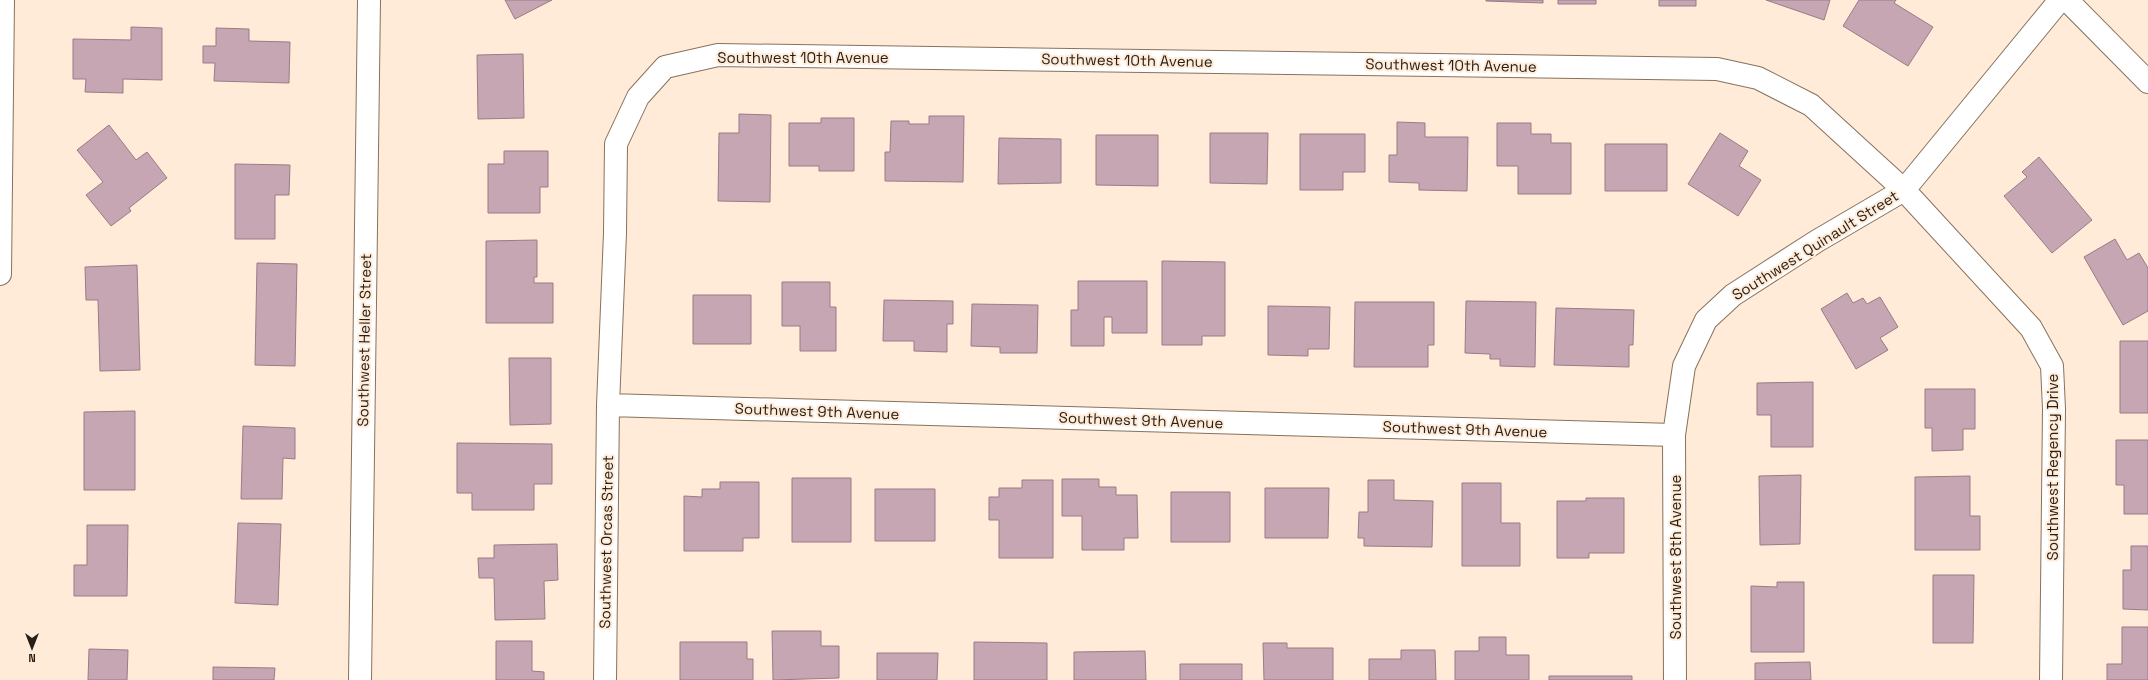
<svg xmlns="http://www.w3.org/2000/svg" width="2148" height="680" font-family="'Space Grotesk',sans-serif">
  <rect width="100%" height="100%" fill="#ffebd8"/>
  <path fill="#c6a6b2" stroke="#9a7b87" d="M505,0H552L515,19Z
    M1486,0H1543V3L1486,1Z
    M1558,0H1596V4H1558Z
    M1659,0H1696V6H1659Z
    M1766,0H1830L1824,20Z
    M1859,0H1896L1894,3L1933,27L1908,66L1843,26Z
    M131,27L162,28V80L123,79V93L85,92L86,79H73V39L131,40Z
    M216,28L249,29V41L290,42L289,83L214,81L215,63H203V46H216Z
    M523,54L524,118L478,119L477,55Z
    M739,114L771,115L770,202L718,201L719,133H739Z
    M929,116H964L963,182L885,181V152H890L891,121H909V124H929Z
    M821,118H854V171H819V166H789V123H821Z
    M1397,122L1425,123V137H1468L1467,191L1419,190V183L1389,182V155H1397Z
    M1497,123H1531V134H1551V143H1571V194H1518V166H1497Z
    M109,125L136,160L147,152L167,178L129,208L131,211L111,226L86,195L103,182L77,150Z
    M1210,133H1268L1267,184L1210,183Z
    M1720,133L1748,151L1739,166L1761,180L1738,216L1688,184Z
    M1300,134H1365V172H1343V190H1300Z
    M1096,135H1158V186L1096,185Z
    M999,138L1061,139V183L998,184Z
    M1605,144H1667V191H1605Z
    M504,151H548V187H540V213H488V164H504Z
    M2039,157L2092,220L2052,253L2004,196L2027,177L2022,172Z
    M235,164L290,165L289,195H275V239H235Z
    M2115,239L2127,260L2139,253L2148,268V311L2123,325L2084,257Z
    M537,240V277H534V283H553V323H486V241Z
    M1162,261L1225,262V336H1202V345H1162Z
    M257,263L297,264L295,366L255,365Z
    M137,265L140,370L100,371L98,300H86L85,267Z
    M1078,281H1147V333H1112V317H1104V346H1071V310H1078Z
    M782,282H830V307H836V351H800V326H782Z
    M1847,293L1853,303L1863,298L1867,304L1880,297L1898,327L1880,338L1888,350L1856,369L1821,309Z
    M693,295H751V344H693Z
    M884,300L953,301V324H947V352L914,351V341H883Z
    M1466,301L1536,302L1535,367L1500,366V359H1490V354L1465,353Z
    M1355,302H1434V345H1428V367H1354Z
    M972,304L1038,305L1037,353H1000V347L971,346Z
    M1268,306L1330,307L1329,349H1308V356L1268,355Z
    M1556,308L1634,310L1633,345H1629V367L1554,365Z
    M2120,341H2148V413H2120Z
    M509,358H551V424L510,425Z
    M1813,382V447H1771V415H1757V383Z
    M1925,389H1975V429H1963V450L1932,451V428H1925Z
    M135,411V490H84V412Z
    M243,426L295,428V459L283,458L282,499H241Z
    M2116,440H2148V514H2124V485H2116Z
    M457,443L552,444V484H534V510H472V493H457Z
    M1801,475L1800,544L1760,545L1759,476Z
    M1970,476V516H1980V550H1915V477Z
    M792,478H851V542H792Z
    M1062,479H1099V487H1116V495H1137L1138,538H1124V550H1082V516H1062Z
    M1022,480H1053V558H999V520H989V497H999V488H1022Z
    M1368,480H1394V500L1433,501L1432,547L1364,546V538H1358L1359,512H1368Z
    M720,482H759V538H743V551H684V496L702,497V489H720Z
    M1462,483H1501V523H1520V566H1462Z
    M1265,488H1329L1328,538H1265Z
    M875,489H935V541H875Z
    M1171,492H1230V542H1171Z
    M1586,498H1624V553H1589V558H1557V501H1586Z
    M238,523L281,524L278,605L235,603Z
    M87,525H128L127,596H74V565H87Z
    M557,544L558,580L544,581L545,619L495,620L494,578H479L478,558H494V545Z
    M2131,546H2148V610L2123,609V570H2131Z
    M1933,575H1974L1973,643H1933Z
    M1777,582H1804V652H1751V586L1777,587Z
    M2122,627H2148V680H2107V664H2122Z
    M772,631H821V646H839V678L773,680Z
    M1479,637H1506V655H1529V680H1455V651H1479Z
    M496,641H532V671L544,672V680H496Z
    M680,642H747V659H753V680H680Z
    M974,642L1047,643V680H974Z
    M1263,643H1287V648H1333V680H1264Z
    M89,649L128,650L127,680H88Z
    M1401,650H1435L1436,680H1369V659H1401Z
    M1145,651L1146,680H1074V652Z
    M877,653H938L937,680H877Z
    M1810,662L1811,680H1755V663Z
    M1180,664H1242V680H1180Z
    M213,667L275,668L274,680H213Z
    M1549,676H1632V680H1549Z"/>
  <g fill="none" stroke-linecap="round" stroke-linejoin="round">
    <defs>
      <path id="street" d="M0,274L3,0
        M608,405L1674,435
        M605,680L608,405L615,233L616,144L638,97L665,67L718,55L1717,69L1758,78L1811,105L1904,190L2031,328L2052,366L2054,409L2051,680
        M1675,680L1674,435L1684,366L1706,320L1733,295L1817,241L1904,190L2060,0"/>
      <path id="secondary" d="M2067,0L2148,82
        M360,680L369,0"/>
    </defs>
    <use href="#street" stroke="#87725d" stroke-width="24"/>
    <use href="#secondary" stroke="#87725d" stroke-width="24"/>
    <use href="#street" stroke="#fff" stroke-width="22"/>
    <use href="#secondary" stroke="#fff" stroke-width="22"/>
  </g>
  <g text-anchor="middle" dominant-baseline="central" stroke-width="4" stroke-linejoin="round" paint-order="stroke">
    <g font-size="15" fill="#271f16" stroke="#ffebd8">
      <text x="803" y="57">Southwest 10th Avenue</text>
      <text transform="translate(1127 60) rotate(1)">Southwest 10th Avenue</text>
      <text transform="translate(1451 65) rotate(1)">Southwest 10th Avenue</text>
      <text transform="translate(1815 245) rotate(-32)">Southwest Quinault Street</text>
      <text transform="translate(364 340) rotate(-89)">Southwest Heller Street</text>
      <text transform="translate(817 411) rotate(2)">Southwest 9th Avenue</text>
      <text transform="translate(1141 420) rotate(2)">Southwest 9th Avenue</text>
      <text transform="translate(1465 429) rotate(2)">Southwest 9th Avenue</text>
      <text transform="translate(2052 467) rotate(-90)">Southwest Regency Drive</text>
      <text transform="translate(606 542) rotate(-89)">Southwest Orcas Street</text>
      <text transform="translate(1675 557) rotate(-90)">Southwest 8th Avenue</text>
    </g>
  </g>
  <g transform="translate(32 648) rotate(180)" stroke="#ffebd8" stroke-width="3" paint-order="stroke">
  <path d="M0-3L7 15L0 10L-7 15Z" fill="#271f16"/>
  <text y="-6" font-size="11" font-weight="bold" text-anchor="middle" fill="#271f16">N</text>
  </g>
</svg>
